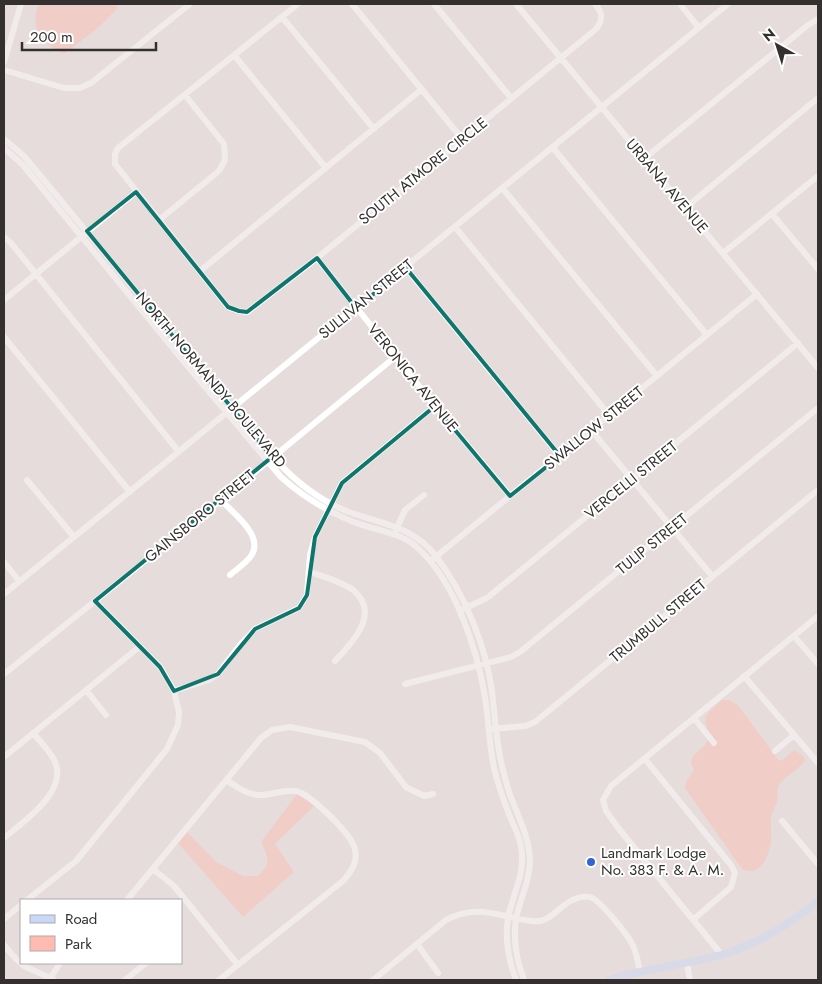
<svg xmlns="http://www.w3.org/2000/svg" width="822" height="984" font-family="Jost,sans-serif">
  <rect width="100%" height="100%" fill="#e5dcdb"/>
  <path fill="#ffbab1" d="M39,4H114L118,8L99,27L64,54C44,44 28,29 39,4Z
    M722,700H729L738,705L779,761L784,759L794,750L802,755L805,760C798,772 784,775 778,787C775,792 779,797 777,802C776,807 772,811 771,816C770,824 772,832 771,839C770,855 761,878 742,869L685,788C685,780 691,776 694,769L691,764C693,750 705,750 708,739L714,746L717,743C700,722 702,717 722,700Z
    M297,794L310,800L315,805L275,844L294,872L243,917L178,843L187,832L216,862L243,876H258C272,863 268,857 261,842Z"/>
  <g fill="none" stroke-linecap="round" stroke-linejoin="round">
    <path stroke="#fff" stroke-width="6" d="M298,4L118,148L115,154V164L228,307L239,311L247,312L317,258L596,29C603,20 603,13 595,4
      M352,4L463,140
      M434,4L511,98
      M516,4L818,368
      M680,4L699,28
      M282,17L374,129
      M234,55L326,168
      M4,62L21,4
      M4,70L64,88H80L91,83L190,4
      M4,139L24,156L267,450C288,475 313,497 344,510C378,524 411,524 436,556C465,595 485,643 492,691C495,717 496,744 503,770C506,780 508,792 513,802C520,821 529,838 530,859C530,877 524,890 519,907C511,932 515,956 524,980
      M4,148L23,165L185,363L281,477C302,496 325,510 351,521C375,531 401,531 420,550C456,585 477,649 485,697C489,722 489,748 495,772C499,788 505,804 511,819C516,831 522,842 522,855C523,874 516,888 511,906C503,931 507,956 516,980
      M553,148L707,335
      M645,158L808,25L818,19
      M503,189L657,376
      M685,208L818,98
      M772,214L818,269
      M159,220L219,171L225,160L224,144L185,95
      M455,227L609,415
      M4,237L11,243L179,452
      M723,253L818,176
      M317,258L435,406L510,496
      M406,268L560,456
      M200,271L422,89
      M4,300L136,192
      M4,337L130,492
      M591,430L712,576
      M27,480L74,537
      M221,500C233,513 265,536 251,556C246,563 237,569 230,575
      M396,530L405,510L424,495
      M433,559L757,294
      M4,562L19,581
      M310,572C322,576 343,582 353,590C381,613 353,642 335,661
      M4,594L728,4
      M463,609L487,598L798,343
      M794,636L818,664
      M4,674L221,500L395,357
      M744,676L818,763
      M405,684L511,657L520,652L818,408
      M86,690L106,715
      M174,691L209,680L218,674L239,646L255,629L299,608L307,595L310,555L315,537L342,483L435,406
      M694,718L714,743
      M492,729L525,726L535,722L818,490
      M775,751L794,735
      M4,757L139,647
      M645,759L731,865L735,873L731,887L694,919
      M782,821L818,864
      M4,838C24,821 72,789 53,758C48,749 40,741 33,733
      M153,869L174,886L238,965
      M27,900L76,861L85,850L167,749L178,725L179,712L174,691L160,667L95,601
      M127,900L261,738L272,730L290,727L365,742L380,753L406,787L424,796L433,794
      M4,919L21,905
      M417,944L438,973
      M4,945L16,959L24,966L54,980
      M721,954L619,829L606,811L603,800L611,786L818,616
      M687,963L690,980
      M51,977L60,963
      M125,980L146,963
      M219,980L343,881C351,872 358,862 355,850C353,835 310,794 296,791C284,789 273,795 261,795C248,796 237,786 226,780
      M373,980L446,920C478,903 499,917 532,921C551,924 559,904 575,899C579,897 586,896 590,897C600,900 629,936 633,946C637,954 638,963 640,972"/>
    <path stroke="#c8d8f8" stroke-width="8" d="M609,980C646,968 684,965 721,955C757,944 789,925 818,901"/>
  </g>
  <path d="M0 0H822V984H0ZM136,192L228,307L239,311L247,312L317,258L356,308L406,268L560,456L510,496L435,406L342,483L315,537L307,595L299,608L255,629L218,674L174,691L160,667L95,601L272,457L87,231Z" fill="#e5dcdb" fill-opacity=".55" fill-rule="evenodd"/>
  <path fill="none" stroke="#0f766e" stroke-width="4" stroke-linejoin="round" d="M136,192L228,307L239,311L247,312L317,258L356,308L406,268L560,456L510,496L435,406L342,483L315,537L307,595L299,608L255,629L218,674L174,691L160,667L95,601L272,457L87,231Z"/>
  <circle fill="#3463d2" stroke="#fff" stroke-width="2" cx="591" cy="862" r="5"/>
  <g text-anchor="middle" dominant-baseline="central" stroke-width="4" stroke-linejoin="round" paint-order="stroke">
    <g font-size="15" fill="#33302f" stroke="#fff">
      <text transform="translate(423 171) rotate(-39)">SOUTH ATMORE CIRCLE</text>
      <text transform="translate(667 186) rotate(50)">URBANA AVENUE</text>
      <text transform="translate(366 299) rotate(-39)">SULLIVAN STREET</text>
      <text transform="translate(413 378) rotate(51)">VERONICA AVENUE</text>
      <text transform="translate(211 380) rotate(50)">NORTH NORMANDY BOULEVARD</text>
      <text transform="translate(594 428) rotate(-39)">SWALLOW STREET</text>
      <text transform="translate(631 480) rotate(-39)">VERCELLI STREET</text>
      <text transform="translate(200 516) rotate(-39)">GAINSBORO STREET</text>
      <text transform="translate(652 544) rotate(-39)">TULIP STREET</text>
      <text transform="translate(658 621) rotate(-40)">TRUMBULL STREET</text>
    </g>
    <g font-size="15" fill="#33302f" stroke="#fff" text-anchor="start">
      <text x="601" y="853">Landmark Lodge<tspan x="601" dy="17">No. 383 F. &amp; A. M.</tspan></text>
    </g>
  </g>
  <rect width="822" height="984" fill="none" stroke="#33302f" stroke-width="10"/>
  <rect x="20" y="899" width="162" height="65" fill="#ffffff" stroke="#adacac"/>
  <rect x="30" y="915" width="25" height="8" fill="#c8d8f8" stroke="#adacac"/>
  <text x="65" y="924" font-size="15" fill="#33302f">Road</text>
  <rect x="30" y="936" width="25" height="15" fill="#ffbab1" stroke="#adacac"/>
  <text x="65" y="949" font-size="15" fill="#33302f">Park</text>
  <g transform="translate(777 45) rotate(321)" stroke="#ffffff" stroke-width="4" paint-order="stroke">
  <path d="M0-4L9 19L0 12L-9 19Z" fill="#33302f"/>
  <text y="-8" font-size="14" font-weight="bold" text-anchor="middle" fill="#33302f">N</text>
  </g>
  <path d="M22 42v8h134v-8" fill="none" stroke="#33302f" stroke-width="2.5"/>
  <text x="30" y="42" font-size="15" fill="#33302f" stroke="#ffffff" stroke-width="4" paint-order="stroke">200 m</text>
</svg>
